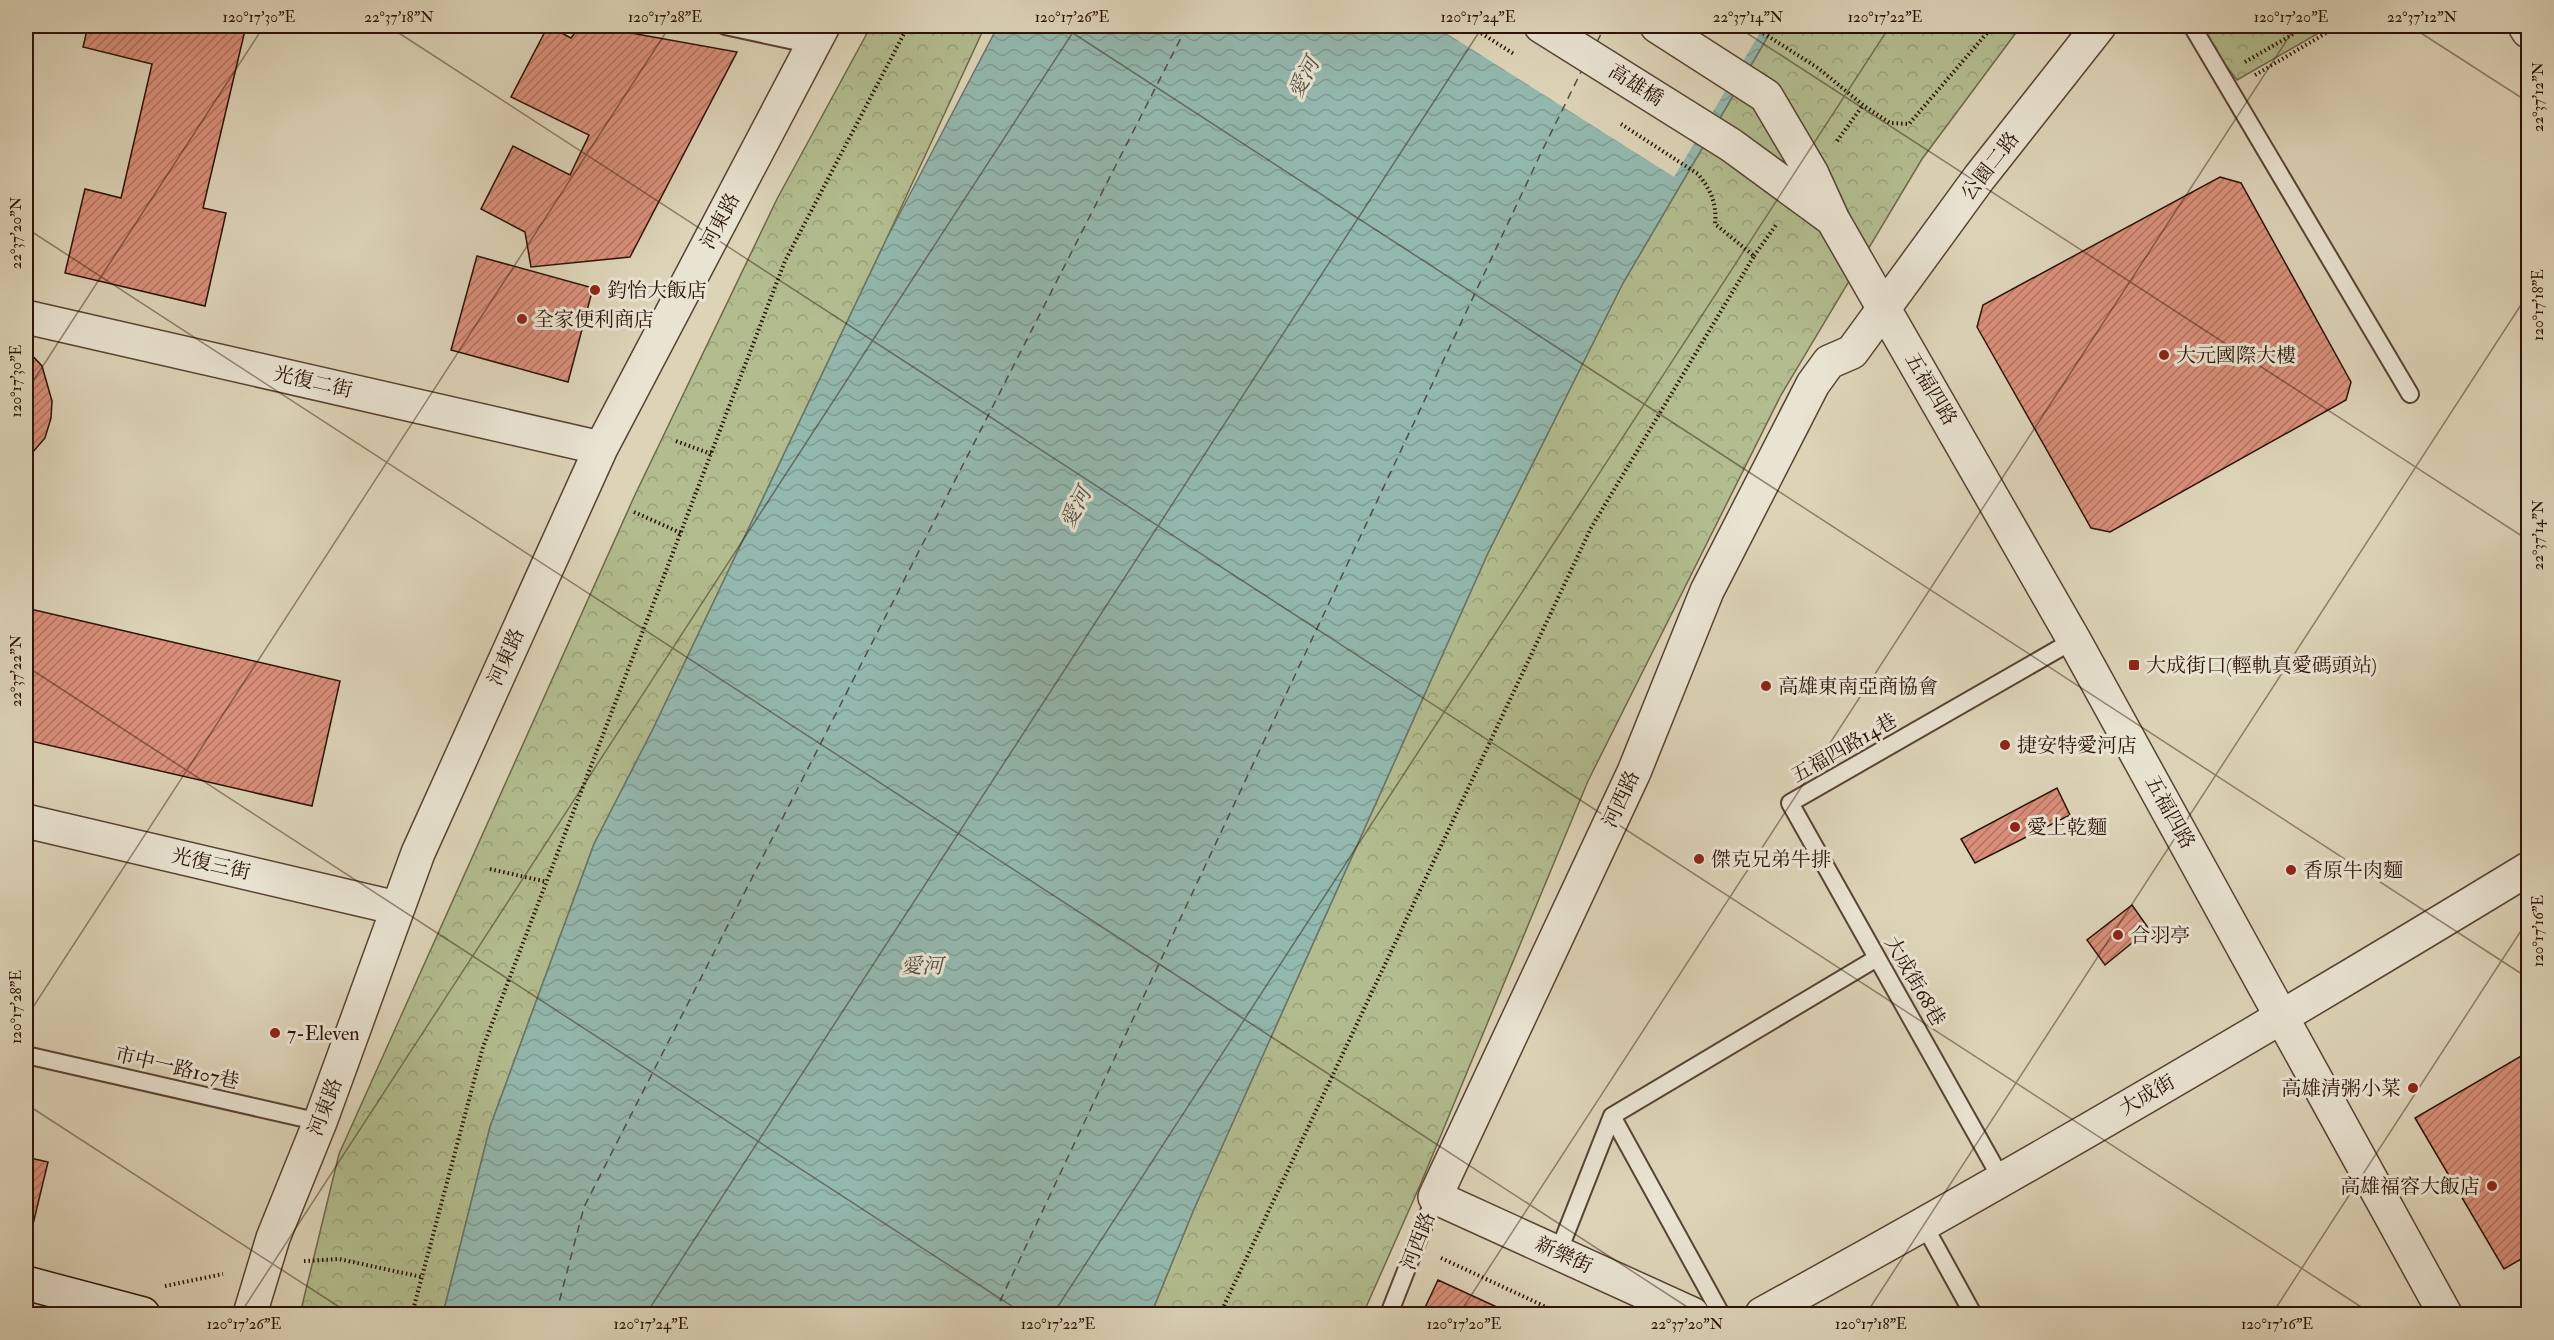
<svg xmlns="http://www.w3.org/2000/svg" width="2554" height="1340" font-family="'IM FELL Double Pica','Noto Serif TC',serif">
  <defs>
    <pattern id="park-crowns" width="20" height="18" patternUnits="userSpaceOnUse" patternTransform="scale(1.5)"><rect width="20" height="18" fill="#b2bc8e"/><path d="M2 6a3 3 0 1 1 6 0M12 15a3 3 0 1 1 6 0" fill="none" stroke="#99a179"/></pattern>
    <pattern id="water-waves" width="16" height="10" patternUnits="userSpaceOnUse" patternTransform="scale(1.5)"><rect width="16" height="10" fill="#93b8ae"/><path d="M0 5q4-4 8 0t8 0" fill="none" stroke="#7f9d94"/></pattern>
    <pattern id="building-hatch" width="6" height="6" patternUnits="userSpaceOnUse" patternTransform="scale(1.5)"><rect width="6" height="6" fill="#da8f7a"/><path d="M-1 1l2-2M0 6l6-6M5 7l2-2" fill="none" stroke="#b17462"/></pattern>
  </defs>
  <rect width="100%" height="100%" fill="#ddd4b8"/>
  <filter id="stains"><feTurbulence type="fractalNoise" baseFrequency=".00333" numOctaves="4"/><feColorMatrix values="0 0 0 0 .2 0 0 0 0 .09 0 0 0 0 .02 0 0 0 .5 -.17"/></filter>
  <radialGradient id="worn" r=".72"><stop offset=".6" stop-color="#630" stop-opacity="0"/><stop offset="1" stop-color="#630" stop-opacity=".3"/></radialGradient>
  <path fill="url(#park-crowns)" stroke="#6e684a" stroke-width="1.5" d="M871,26H985L887,238L653,729L594,844L490,1127L443,1314H300L339,1154L634,497L777,199Z
    M1774,26H2021L1922,159L1781,395L1588,781L1421,1183L1363,1314H1151L1194,1209L1488,553L1623,283Z
    M2196,26H2331L2237,80Z"/>
  <path fill="url(#water-waves)" stroke="#69766b" stroke-width="1.5" d="M998,26H1774L1623,283L1488,553L1194,1209L1151,1314H443L490,1127L594,844L653,729L887,238Z"/>
  <path fill="#ddd4b8" d="M1435,26H1764L1674,177Z"/>
  <g fill="none" stroke-linecap="round" stroke-linejoin="round">
    <path stroke="#4f4d41" stroke-width="1.5" stroke-dasharray="8 6" stroke-linecap="butt" d="M1597,42L1605,26
      M556,1314L584,1207L1187,26
      M994,1314L1542,151L1582,70"/>
  </g>
  <path fill="url(#building-hatch)" stroke="#2b1307" stroke-width="1.5" d="M88,26H246L203,208L226,213L205,306L65,273L85,189L121,198L152,64L83,47Z
    M548,26L571,38L580,26H592L737,52L630,257L531,267L525,232L481,209L513,146L570,175L589,135L511,97Z
    M2220,177L2241,183L2351,382L2346,400L2110,532L2091,528L1977,327L1983,305Z
    M477,256L593,288L568,382L451,350Z
    M26,349L42,366L52,401L51,418L45,438L26,460Z
    M26,608L340,681L312,806L26,740Z
    M2057,788L2070,815L1975,863L1961,839Z
    M2132,905L2149,929L2105,965L2087,940Z
    M2528,1052V1255L2504,1269L2415,1118Z
    M26,1157L48,1162L28,1245L26,1244Z
    M1438,1280L1512,1314H1422Z"/>
  <g fill="none" stroke-linecap="round" stroke-linejoin="round">
    <defs>
      <path id="service" d="M725,26L813,45
        M2192,26L2410,394
        M26,1055L320,1122
        M1612,1116L1721,1314
        M2002,1180L1790,803L2074,640
        M1924,1225L1973,1314
        M1558,1253L1612,1116L1877,958
        M1389,1314L1435,1197"/>
      <path id="minor" d="M2525,26L2528,31
        M26,317L601,448
        M26,821L397,908
        M250,1314L273,1238L320,1122L418,853L601,448L823,26
        M1692,1314L1435,1197L1634,772L1707,591L1813,384L1829,362L1852,352L1979,178L2099,26
        M1762,1314C2021,1172 2276,1022 2528,869"/>
      <path id="tertiary" d="M1541,26L1731,145L1832,219
        M1657,26L1766,96L1812,174L1833,220L2074,640L2445,1314"/>
      <path id="secondary" d="M26,1283L143,1314"/>
    </defs>
    <use href="#service" stroke="#584333" stroke-width="20"/>
    <use href="#minor" stroke="#584333" stroke-width="36"/>
    <use href="#tertiary" stroke="#584333" stroke-width="36"/>
    <use href="#secondary" stroke="#2b1307" stroke-width="36"/>
    <path stroke="#2b1307" stroke-width="4" stroke-dasharray="1.5 3" stroke-linecap="butt" d="M1470,26L1514,54
      M1752,26L1818,68L1863,105L1890,123L1909,124L1993,26
      M2245,62L2307,26
      M2255,75L2338,26
      M1837,141L1863,105
      M1754,256L1776,225
      M676,441L711,454
      M634,512L681,533
      M490,869L547,882
      M1441,1258L1561,1314
      M304,1261L339,1259L422,1277
      M165,1286L223,1274
      M412,1314L483,1047L785,261L908,26
      M1220,1314L1591,528L1754,256L1715,224C1717,204 1711,190 1698,174L1621,124"/>
    <use href="#service" stroke="#e9e3d1" stroke-width="16"/>
    <use href="#minor" stroke="#e9e3d1" stroke-width="33"/>
    <use href="#tertiary" stroke="#e9e3d1" stroke-width="33"/>
    <use href="#secondary" stroke="#e9e3d1" stroke-width="33"/>
  </g>
  <path fill="none" stroke="#2b1307" stroke-width="1.5" stroke-opacity="0.45" d="M388,26L2372,1314M1062,26L2528,978M1736,26L2528,540M2410,26L2528,102M26,228L1698,1314M26,392L264,26M26,666L1024,1314M26,1018L670,26M26,1104L350,1314M240,1314L1077,26M646,1314L1483,26M1053,1314L1890,26M1459,1314L2296,26M1866,1314L2528,294M2272,1314L2528,920"/>
  <g fill="#8f2418" stroke="#e9e3d1" stroke-width="2">
    <circle cx="595" cy="290" r="6"/>
    <circle cx="522" cy="319" r="6"/>
    <circle cx="2164" cy="355" r="6"/>
    <rect x="2128" y="659" width="12" height="12" rx="3"/>
    <circle cx="1766" cy="686" r="6"/>
    <circle cx="2005" cy="745" r="6"/>
    <circle cx="2015" cy="827" r="6"/>
    <circle cx="1699" cy="859" r="6"/>
    <circle cx="2291" cy="870" r="6"/>
    <circle cx="2118" cy="935" r="6"/>
    <circle cx="275" cy="1033" r="6"/>
    <circle cx="2413" cy="1088" r="6"/>
    <circle cx="2492" cy="1186" r="6"/>
  </g>
  <g text-anchor="middle" dominant-baseline="central" stroke-width="6" stroke-linejoin="round" paint-order="stroke">
    <g font-size="20" fill="#2b1307" stroke="#e9e3d1">
      <text transform="translate(1636 85) rotate(32)">高雄橋</text>
      <text transform="translate(1990 166) rotate(-52)">公園二路</text>
      <text transform="translate(720 221) rotate(-62)">河東路</text>
      <text transform="translate(313 382) rotate(13)">光復二街</text>
      <text transform="translate(1931 389) rotate(59)">五福四路</text>
      <text transform="translate(506 657) rotate(-66)">河東路</text>
      <text transform="translate(1844 748) rotate(-30)">五福四路14巷</text>
      <text transform="translate(1621 799) rotate(-65)">河西路</text>
      <text transform="translate(2170 812) rotate(61)">五福四路</text>
      <text transform="translate(211 864) rotate(13)">光復三街</text>
      <text transform="translate(1915 981) rotate(60)">大成街68巷</text>
      <text transform="translate(177 1068) rotate(13)">市中一路107巷</text>
      <text transform="translate(2147 1095) rotate(-30)">大成街</text>
      <text transform="translate(325 1107) rotate(-69)">河東路</text>
      <text transform="translate(1418 1241) rotate(-69)">河西路</text>
      <text transform="translate(1564 1255) rotate(25)">新樂街</text>
    </g>
    <g font-size="20" fill="#2b1307" stroke="#e9e3d1" text-anchor="start">
      <text x="607" y="290">鈞怡大飯店</text>
      <text x="534" y="319">全家便利商店</text>
      <text x="2176" y="355">大元國際大樓</text>
      <text x="2146" y="665">大成街口(輕軌真愛碼頭站)</text>
      <text x="1778" y="686">高雄東南亞商協會</text>
      <text x="2017" y="745">捷安特愛河店</text>
      <text x="2027" y="827">愛上乾麵</text>
      <text x="1711" y="859">傑克兄弟牛排</text>
      <text x="2303" y="870">香原牛肉麵</text>
      <text x="2130" y="935">合羽亭</text>
      <text x="287" y="1033">7-Eleven</text>
      <text x="2401" y="1088" text-anchor="end">高雄清粥小菜</text>
      <text x="2480" y="1186" text-anchor="end">高雄福容大飯店</text>
    </g>
    <g font-size="21" font-style="italic" fill="#4f4d41" stroke="#e9e3d1">
      <text transform="translate(1304 78) rotate(-62)">愛河</text>
      <text transform="translate(1076 508) rotate(-62)">愛河</text>
      <text x="922" y="966">愛河</text>
    </g>
  </g>
  <rect width="2554" height="1340" fill="none" stroke="#ddd4b8" stroke-width="66"/>
  <rect x="33" y="33" width="2488" height="1274" fill="none" stroke="#2b1307" stroke-width="2"/>
  <g font-size="15" text-anchor="middle" fill="#2b1307">
    <text x="259" y="22">120°17'30"E</text>
    <text x="399" y="22">22°37'18"N</text>
    <text x="665" y="22">120°17'28"E</text>
    <text x="1072" y="22">120°17'26"E</text>
    <text x="1478" y="22">120°17'24"E</text>
    <text x="1748" y="22">22°37'14"N</text>
    <text x="1885" y="22">120°17'22"E</text>
    <text x="2291" y="22">120°17'20"E</text>
    <text x="2422" y="22">22°37'12"N</text>
    <text transform="translate(2538 97) rotate(-90)" y="5">22°37'12"N</text>
    <text transform="translate(16 233) rotate(-90)" y="5">22°37'20"N</text>
    <text transform="translate(2538 305) rotate(-90)" y="5">120°17'18"E</text>
    <text transform="translate(16 381) rotate(-90)" y="5">120°17'30"E</text>
    <text transform="translate(2538 535) rotate(-90)" y="5">22°37'14"N</text>
    <text transform="translate(16 671) rotate(-90)" y="5">22°37'22"N</text>
    <text transform="translate(2538 931) rotate(-90)" y="5">120°17'16"E</text>
    <text transform="translate(16 1007) rotate(-90)" y="5">120°17'28"E</text>
    <text x="244" y="1329">120°17'26"E</text>
    <text x="651" y="1329">120°17'24"E</text>
    <text x="1058" y="1329">120°17'22"E</text>
    <text x="1464" y="1329">120°17'20"E</text>
    <text x="1687" y="1329">22°37'20"N</text>
    <text x="1871" y="1329">120°17'18"E</text>
    <text x="2277" y="1329">120°17'16"E</text>
  </g>
  <rect width="100%" height="100%" filter="url(#stains)"/>
  <rect width="100%" height="100%" fill="url(#worn)"/>
</svg>
